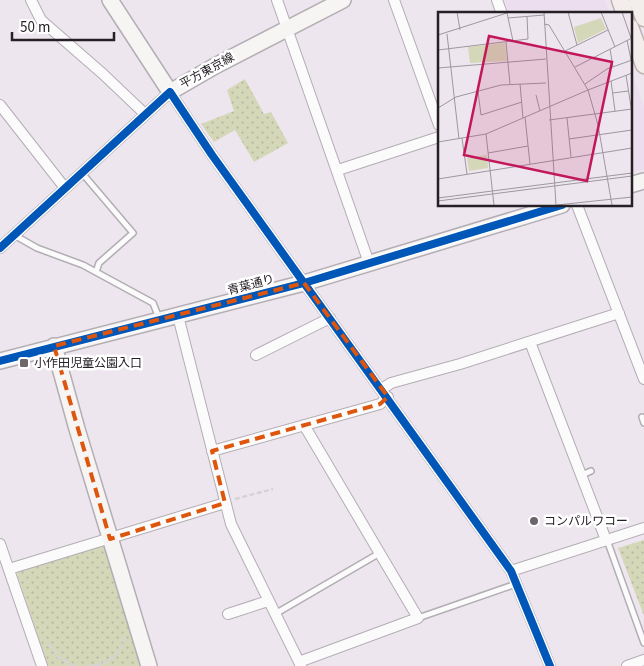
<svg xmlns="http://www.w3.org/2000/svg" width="644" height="666" font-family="'Source Sans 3','Noto Sans JP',sans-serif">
  <defs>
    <pattern id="park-dots" width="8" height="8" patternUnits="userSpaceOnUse" patternTransform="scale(1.25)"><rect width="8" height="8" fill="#d5d7b9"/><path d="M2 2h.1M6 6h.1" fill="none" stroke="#b7b89f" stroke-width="1.8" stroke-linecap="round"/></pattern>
  </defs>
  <rect width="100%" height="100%" fill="#ede6ee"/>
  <path fill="#ecdeef" d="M504,0H605L610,14H509Z
    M630,69L644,106V169L630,173Z"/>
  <path fill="url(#park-dots)" d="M245,79L264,114L271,112L288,143L254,162L235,130L214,142L201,124L234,111L227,90Z
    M644,540V616L618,548Z
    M102,545L107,548L143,666H48L17,574L19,570Z"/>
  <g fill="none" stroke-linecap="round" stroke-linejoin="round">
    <defs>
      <path id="lane" d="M82,173L133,233L99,263L96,272
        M14,235L37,248L83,265L153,303L159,318
        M642,417L644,423
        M582,475L591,471
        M607,540L644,643
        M275,614L378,554
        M418,618L516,584"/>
      <path id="street" d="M31,0L41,20L103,74L145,114
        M277,0L369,263
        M394,0L439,125
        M497,0L502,14
        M0,105L65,188
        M338,170L439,137
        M577,205L644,379
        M0,248L170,92L212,155L511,571L550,666
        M178,316L231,524L301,666
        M530,342L606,540
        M256,355L330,318
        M382,389L391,383L460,364L619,313
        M212,451L380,404L388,397
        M0,544L42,666
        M9,569L225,503
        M511,571L644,528
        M228,614L268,601
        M299,662L418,618L304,425
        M627,666L644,660"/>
      <path id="secondary" d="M110,0L170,92L215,66L343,0
        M630,185L644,181
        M54,346L77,429L149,666
        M0,361L304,283L562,205"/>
      <path id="primary" d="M620,0L625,14
        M637,0L644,18
        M630,27L644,65"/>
    </defs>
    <use href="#lane" stroke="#b3adb4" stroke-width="8"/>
    <use href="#street" stroke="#b3adb4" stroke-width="12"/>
    <use href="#secondary" stroke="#b3adb4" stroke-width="18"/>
    <use href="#primary" stroke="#bdb3af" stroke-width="19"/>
    <path stroke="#d6d3d6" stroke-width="2.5" stroke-dasharray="5 2.5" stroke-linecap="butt" d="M235,499L273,489
      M48,646L50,645L59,658L75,666
      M88,666C108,665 119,656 125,636"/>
    <use href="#lane" stroke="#fcfbfc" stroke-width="5"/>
    <use href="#street" stroke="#fcfbfc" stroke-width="10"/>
    <use href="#secondary" stroke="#f7f4f4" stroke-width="15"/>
    <use href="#primary" stroke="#f3eeeb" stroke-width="16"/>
    <defs>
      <path id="cycleway" d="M0,248L170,92L212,155L511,571L550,666
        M0,361L304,283L562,205"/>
    </defs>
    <use href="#cycleway" stroke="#fff" stroke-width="11"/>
    <use href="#cycleway" stroke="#0057b8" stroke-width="8"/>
  </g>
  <path fill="none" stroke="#de560d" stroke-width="4" stroke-dasharray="10 6" stroke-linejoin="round" d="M304,283L388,397L380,404L212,451L225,503L110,539L54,346Z"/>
  <g fill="#6c656c" stroke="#fff" stroke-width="2">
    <rect x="19" y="358" width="10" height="10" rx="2.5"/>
    <circle cx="534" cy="521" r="5"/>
  </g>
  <g text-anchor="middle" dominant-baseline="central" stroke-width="5" stroke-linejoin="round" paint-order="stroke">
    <g font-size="12" fill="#262026" stroke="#fff">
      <text transform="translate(207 71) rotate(-29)">平方東京線</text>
      <text transform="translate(251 285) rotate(-15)">青葉通り</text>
    </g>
    <g font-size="12" fill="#262026" stroke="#fff" text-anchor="start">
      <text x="34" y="363">小作田児童公園入口</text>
      <text x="544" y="521">コンパルワコー</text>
    </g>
  </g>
  <g transform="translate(438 12)">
    <rect width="194" height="194" fill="#ede6ee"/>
    <path d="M163,6L168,17L140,31L136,15ZM67,31L69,49L32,51L30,35ZM49,143L50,156L31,159L29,146Z" fill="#d5d7b9"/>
    <path fill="none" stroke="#9d979e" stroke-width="1" d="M19,0L22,18M106,0L118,193M130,0L139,33M163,0L177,35M184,0L193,26M69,1L75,29M70,6L106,3M9,22L21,127M0,23L69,1M189,28L193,48M68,30L72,72M172,37L175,55M0,38L90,27L89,4M127,39L170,18M137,55L194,26M0,56L108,47M188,63L194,101M173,69L177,99M82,72L85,106M147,72L169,57L194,48M40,80L43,103L84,90M175,81L190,79M98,83L102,99M0,96L18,85L63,73L108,71M87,105L92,152M129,106L133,145M111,108L194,97M48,122L56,193M24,126L29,162M131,127L194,118M0,130L48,122L150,78L111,13L106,12M50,141L90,134M0,167L194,136M0,186L194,161M0,189L194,164M119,193L194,185M174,193L160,113L150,78L194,61"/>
    <path fill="#c2185b" fill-opacity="0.15" stroke="#c2185b" stroke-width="2.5" d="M51,24L174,50L149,169L26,143Z"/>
    <rect width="194" height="194" fill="none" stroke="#262026" stroke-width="2.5"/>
  </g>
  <path d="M12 32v8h102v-8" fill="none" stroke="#262026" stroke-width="2.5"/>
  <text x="20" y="32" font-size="15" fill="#262026" stroke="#ffffff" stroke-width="4" paint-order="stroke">50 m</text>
</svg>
